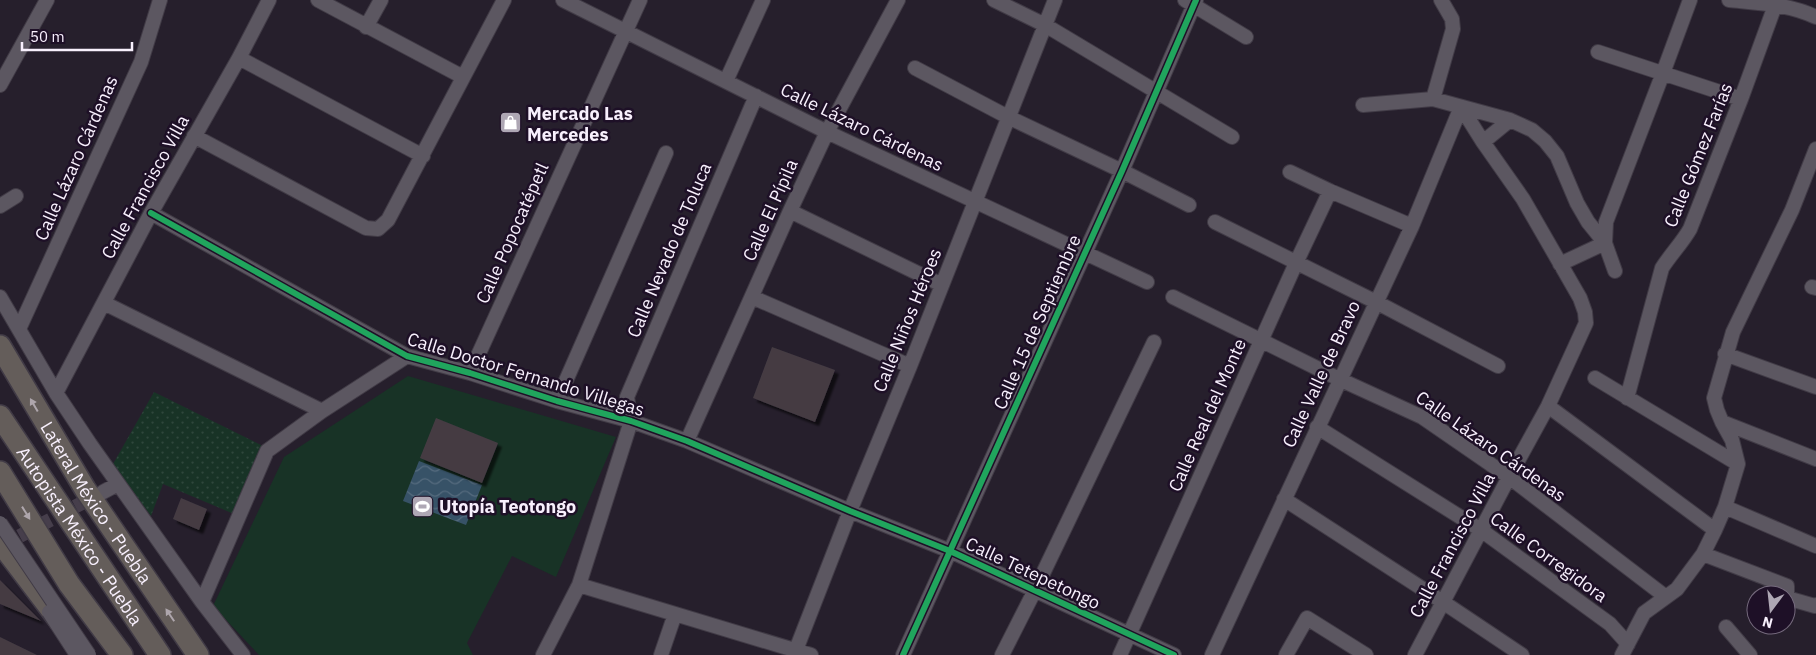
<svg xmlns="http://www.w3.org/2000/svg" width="1816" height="655" font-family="'IBM Plex Sans',sans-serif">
  <defs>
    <pattern id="grass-dots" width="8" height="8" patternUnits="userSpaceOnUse" patternTransform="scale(1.25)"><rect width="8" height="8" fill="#183326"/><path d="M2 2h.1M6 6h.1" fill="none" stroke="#2f473c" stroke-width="1.8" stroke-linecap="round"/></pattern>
    <pattern id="water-waves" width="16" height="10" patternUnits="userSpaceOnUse" patternTransform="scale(1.25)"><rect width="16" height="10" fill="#375267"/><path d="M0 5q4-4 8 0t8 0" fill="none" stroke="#556b7e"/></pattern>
    <filter id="shadow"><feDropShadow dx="4" dy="4" stdDeviation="1" flood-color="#0009"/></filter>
  </defs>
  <rect width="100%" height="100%" fill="#261f2c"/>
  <path fill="url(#grass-dots)" d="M154,392L263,446L234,514L163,484L151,516L113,464Z"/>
  <path fill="#183326" d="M408,376L616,437L556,577L512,556L467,643L473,655H259L213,606L284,457Z"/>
  <path fill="url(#water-waves)" d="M419,461L482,485L466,525L403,501Z"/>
  <path fill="#443b43" filter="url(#shadow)" d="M772,347L835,370L815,422L753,398Z
    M436,418L498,443L482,483L420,458Z
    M181,498L207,509L199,530L173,519Z
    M0,580L41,621L0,604Z
    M0,637L37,655H0Z"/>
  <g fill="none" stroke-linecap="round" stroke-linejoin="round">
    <path stroke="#463e4b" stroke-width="14" stroke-dasharray="14 7" stroke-linecap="butt" d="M1,546L97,495"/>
    <defs>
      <path id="minor" d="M318,0L463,77
        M563,0L827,132L1147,282
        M994,0L1045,25L1232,137
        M1185,0L1246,37
        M1729,0C1759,3 1789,4 1816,17
        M366,27L381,0
        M1598,52L1741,99
        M239,58L423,156
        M915,68L1008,117L1122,171L1189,205
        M726,81L763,0
        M0,85L47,0
        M1433,99L1453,29L1452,19L1441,0
        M1363,105L1433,99L1510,120L1532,130L1545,141L1557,156L1577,203L1588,222L1605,243L1615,271
        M194,136L366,228L378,229L388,220L504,0
        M1483,142L1510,120
        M1816,149L1792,210L1733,332L1714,398L1717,410L1722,422L1816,459
        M1290,172L1330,191L1412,226
        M0,206L16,196
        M790,211L942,285
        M151,213L407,356L470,373L557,401L631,421L687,441L850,511L950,551L1174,655
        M1215,222L1376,302L1498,366
        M1605,243L1606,222L1663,73L1690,0
        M1560,264L1605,243
        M1812,287L1816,288
        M0,297L56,393L90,444L202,602L243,655
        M752,297L910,366
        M1173,297L1339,379L1422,417L1509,477L1666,597
        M104,303L322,411
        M19,329L141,62L160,0
        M1725,354L1816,387
        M470,373L640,0
        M1595,378L1738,464
        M56,393L151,213L239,58L269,0
        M1627,398L1662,268C1671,254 1682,243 1690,229L1741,99L1777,0
        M557,401L666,153
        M1548,406L1715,530
        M1317,427L1481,530L1610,624L1628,644
        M687,441L790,211L827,132L898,0
        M103,492L118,484
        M1284,499L1443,602L1522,655
        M1725,507L1816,546
        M1703,554L1787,586V598L1815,606L1816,605
        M579,585L811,655
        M202,602L267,451L322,411L407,356
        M1726,627L1750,655
        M543,655L579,585L631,421L627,397L756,96
        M661,655L675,614
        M794,655L850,511L910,366L1055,0
        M903,655L1122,171L1196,0
        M1002,655L1035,590L1154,342
        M1120,655L1296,263L1330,191
        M1212,655L1412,226L1461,107
        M1286,655L1307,618L1366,655
        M1415,655L1509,477L1548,406L1586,323L1585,312L1580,298L1523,199L1483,142L1461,107
        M1622,655L1644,613L1677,589L1703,554L1715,530L1725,507L1738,464L1732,440L1722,422"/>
      <g id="highway">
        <path id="s1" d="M0,346L85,489L198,655"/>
        <path id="s2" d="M0,416L160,655"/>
        <path d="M0,472L69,584L122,655"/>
        <path d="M0,542L59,620"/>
      </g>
    </defs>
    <use href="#minor" stroke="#413b46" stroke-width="16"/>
    <use href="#highway" stroke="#413b46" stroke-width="24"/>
    <use href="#minor" stroke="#5c5761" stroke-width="14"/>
    <use href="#highway" stroke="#645d5a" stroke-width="21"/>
    <defs>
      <path id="minor-bridge" d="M0,523L89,655
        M49,612L77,655"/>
    </defs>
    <use href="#minor-bridge" stroke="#413b46" stroke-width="16" stroke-linecap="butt"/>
    <use href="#minor-bridge" stroke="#5c5761" stroke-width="14"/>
    <defs>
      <path id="cycleway" d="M151,213L407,356L470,373L557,401L631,421L687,441L850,511L950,551L1174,655
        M903,655L1122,171L1196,0"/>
    </defs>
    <use href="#cycleway" stroke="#1e1027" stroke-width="9"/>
    <use href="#cycleway" stroke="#20a55d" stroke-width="6"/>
  </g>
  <defs><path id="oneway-solid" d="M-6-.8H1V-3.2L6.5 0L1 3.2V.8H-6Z" transform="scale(1.25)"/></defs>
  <g fill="#aea6ac">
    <use href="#oneway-solid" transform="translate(34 405) rotate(-120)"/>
    <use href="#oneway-solid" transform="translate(26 513) rotate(58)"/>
    <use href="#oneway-solid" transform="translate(170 615) rotate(-124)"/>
  </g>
  <defs>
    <symbol id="shop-square" viewBox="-11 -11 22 22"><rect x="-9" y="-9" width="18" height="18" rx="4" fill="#aea7b4" stroke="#1e1027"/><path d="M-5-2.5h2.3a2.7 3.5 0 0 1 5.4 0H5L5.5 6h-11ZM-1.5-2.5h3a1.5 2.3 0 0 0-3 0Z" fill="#fff"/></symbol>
    <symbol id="stadium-square" viewBox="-11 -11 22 22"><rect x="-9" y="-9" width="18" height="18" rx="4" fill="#aea7b4" stroke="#1e1027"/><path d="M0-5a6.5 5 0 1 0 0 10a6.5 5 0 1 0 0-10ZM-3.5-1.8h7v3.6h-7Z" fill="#fff"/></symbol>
  </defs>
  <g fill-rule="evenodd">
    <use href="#shop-square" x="498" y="110" width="25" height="25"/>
    <use href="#stadium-square" x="410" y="494" width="25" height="25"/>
  </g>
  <g text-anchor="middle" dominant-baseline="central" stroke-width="5" stroke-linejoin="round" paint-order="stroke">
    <g font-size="18" font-weight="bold" fill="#f8f0fd" stroke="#1e1027" text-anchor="start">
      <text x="527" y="113">Mercado Las<tspan x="527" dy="21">Mercedes</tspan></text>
      <text x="439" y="506">Utopía Teotongo</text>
    </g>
    <g font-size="18" fill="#f8f0fd" stroke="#1e1027">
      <text transform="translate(862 127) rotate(26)">Calle Lázaro Cárdenas</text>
      <text transform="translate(1698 155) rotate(-68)">Calle Gómez Farías</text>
      <text transform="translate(76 158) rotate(-66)">Calle Lázaro Cárdenas</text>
      <text transform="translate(145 187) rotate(-61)">Calle Francisco Villa</text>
      <text transform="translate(770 210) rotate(-66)">Calle El Pípila</text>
      <text transform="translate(512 233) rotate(-66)">Calle Popocatépetl</text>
      <text transform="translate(669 250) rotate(-67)">Calle Nevado de Toluca</text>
      <text transform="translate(907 320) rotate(-68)">Calle Niños Héroes</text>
      <text transform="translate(1037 322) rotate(-66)">Calle 15 de Septiembre</text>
      <text transform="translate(526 374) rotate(17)">Calle Doctor Fernando Villegas</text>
      <text transform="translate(1321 374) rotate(-65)">Calle Valle de Bravo</text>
      <text transform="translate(1207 415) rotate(-66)">Calle Real del Monte</text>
      <text transform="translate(1491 446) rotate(35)">Calle Lázaro Cárdenas</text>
      <text stroke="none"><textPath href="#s1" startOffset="184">Lateral México - Puebla</textPath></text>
      <text stroke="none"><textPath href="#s2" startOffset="144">Autopista México - Puebla</textPath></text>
      <text transform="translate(1452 545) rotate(-62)">Calle Francisco Villa</text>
      <text transform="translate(1549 557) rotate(36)">Calle Corregidora</text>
      <text transform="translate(1033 573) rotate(25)">Calle Tetepetongo</text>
    </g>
  </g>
  <g transform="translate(1771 610) rotate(195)"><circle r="24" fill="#1e1027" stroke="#756a7d"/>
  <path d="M0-4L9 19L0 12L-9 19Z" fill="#aea7b4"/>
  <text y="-8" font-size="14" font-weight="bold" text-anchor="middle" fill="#f8f0fd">N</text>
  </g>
  <path d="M22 42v8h110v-8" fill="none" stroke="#f8f0fd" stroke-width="2.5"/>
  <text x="30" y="42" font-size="15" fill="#f8f0fd" stroke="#1e1027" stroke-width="4" paint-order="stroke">50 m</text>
</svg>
